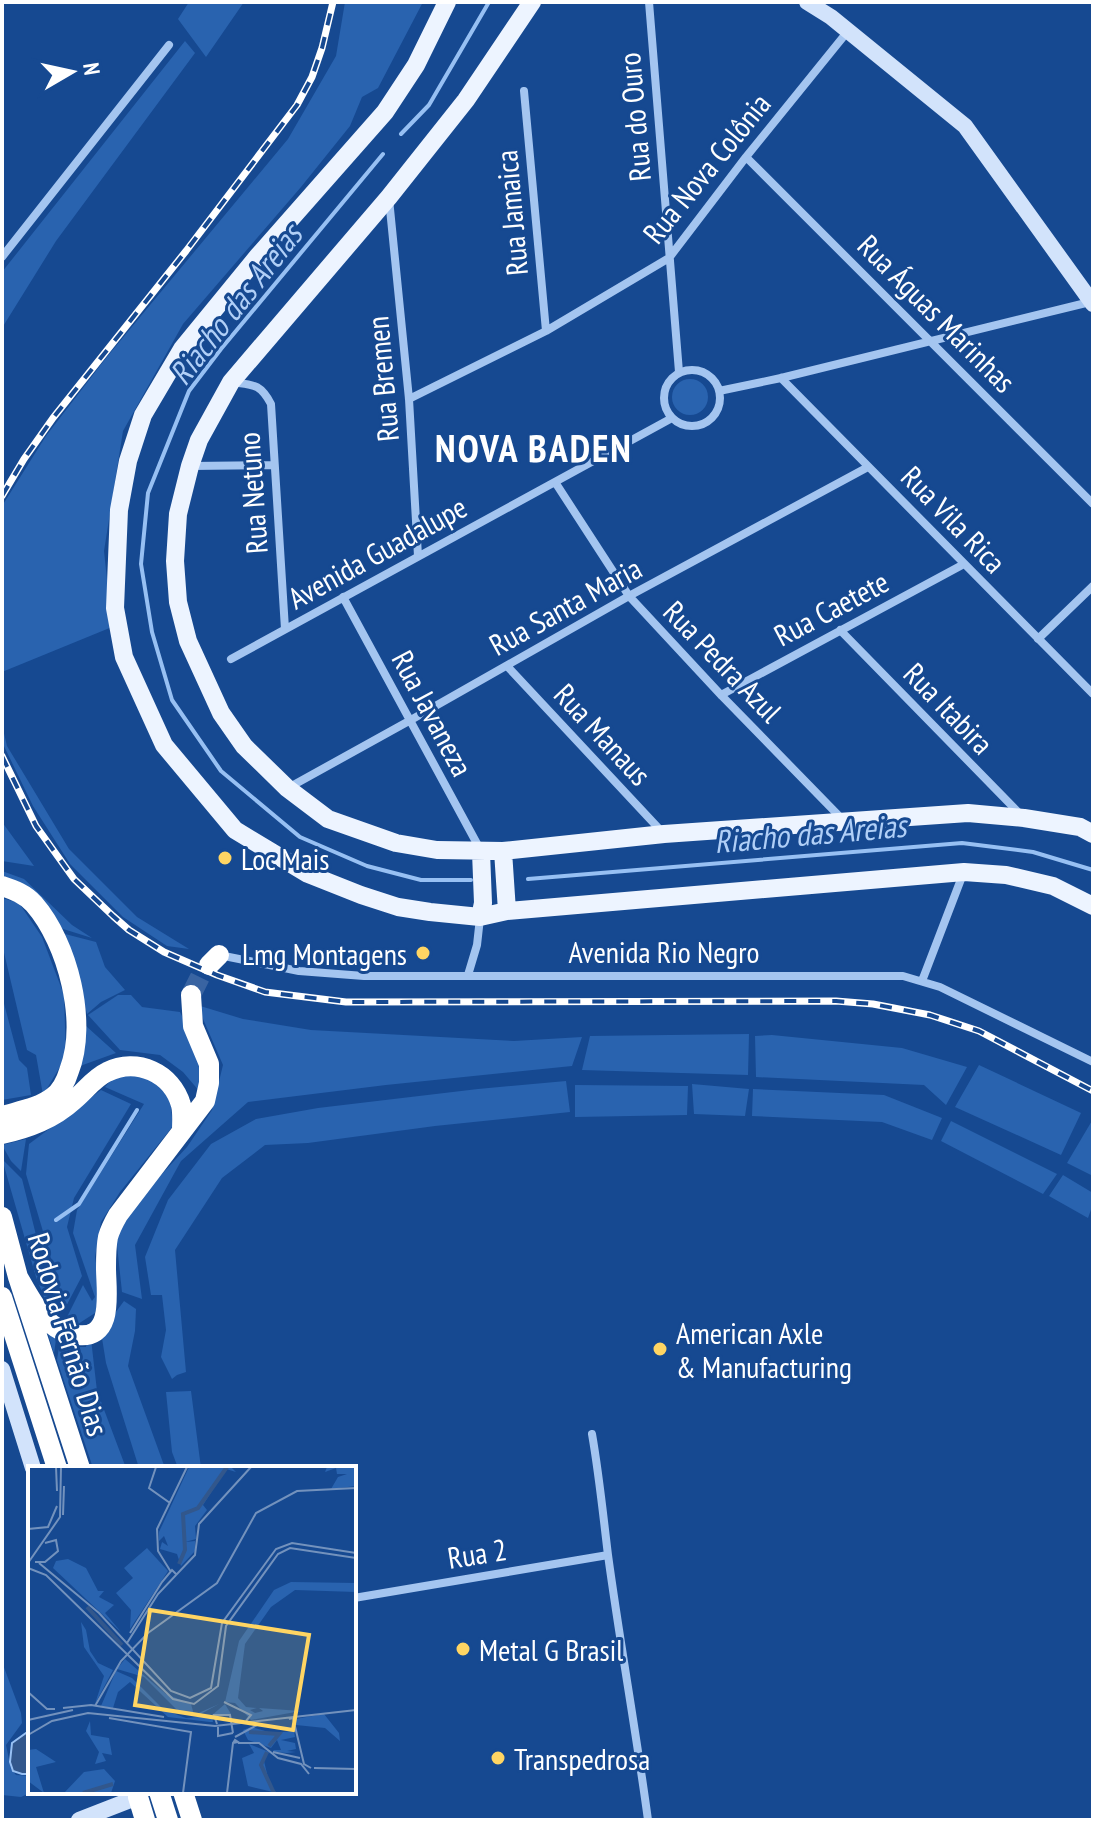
<svg xmlns="http://www.w3.org/2000/svg" width="1095" height="1822" font-family="'PT Sans Narrow',sans-serif">
  <rect width="100%" height="100%" fill="#164991"/>
  <path fill="#2963af" d="M189,2H244L206,57L178,19Z
    M345,2H423L378,88L362,97L350,126L301,187L183,324L123,431L104,551L112,627L2,672V506L46,436L106,358L288,139L336,56Z
    M185,41L195,53L56,241L2,328V272Z
    M672 397a18 18 0 1 1 36 0a18 18 0 1 1-36 0Z
    M2,725L7,746L69,849L137,917L189,949L167,946L123,917L70,864L33,806L2,742Z
    M2,822L34,866L2,861Z
    M2,871L24,879L72,925L92,938L60,928L44,903L18,881L2,880Z
    M2,898L19,903L42,937L64,995L66,1057L43,1095L36,1055L27,1050L2,944Z
    M65,934L96,942L105,967L125,990L101,1002L87,1014L73,956Z
    M118,995H131L142,1007L180,1012L186,1024L203,1070L200,1092L183,1072L160,1055L120,1050L88,1015Z
    M2,996L19,1060L27,1068L31,1095L2,1100Z
    M197,1005L243,1019L311,1030L514,1041L582,1037L572,1066L386,1085L248,1102L181,1161L135,1245L142,1299L122,1292L116,1236L135,1203L187,1147L212,1110L223,1065Z
    M86,1026L116,1053L80,1066Z
    M749,1034L748,1075L582,1070L590,1036Z
    M772,1035L902,1048L967,1067L946,1105L924,1085L756,1077L755,1036Z
    M979,1065L1081,1113L1061,1155L955,1107Z
    M132,1072L151,1078L170,1099L173,1126L120,1192L101,1222L95,1257L101,1294L95,1313L78,1324L66,1319L83,1285L92,1301L95,1297L73,1233L77,1210L144,1104L105,1087L112,1079Z
    M566,1081L570,1112L435,1126L308,1143L265,1145L222,1178L175,1250L186,1372L177,1375L172,1379L161,1357L166,1330L162,1295H151L145,1257L168,1200L211,1144L256,1119L318,1108L478,1089Z
    M692,1084L749,1089L745,1116L694,1114Z
    M575,1085L688,1086L687,1115L575,1117Z
    M753,1089L884,1095L942,1118L932,1140L882,1122L752,1116Z
    M101,1090L131,1104L74,1198L67,1227L82,1276L63,1312L60,1289L26,1174L29,1144Z
    M1093,1119V1176L1067,1163Z
    M951,1121L1057,1174L1043,1194L941,1141Z
    M26,1139L21,1171L11,1161L2,1145Z
    M2,1159L22,1179L39,1247L55,1286L58,1315L49,1310L36,1277Z
    M1063,1175L1093,1193V1204L1088,1218L1049,1196Z
    M124,1301L136,1309L135,1331L128,1366L165,1468H139L106,1363L101,1332Z
    M46,1327L91,1339L97,1391L126,1468H93L57,1360L59,1347H86L87,1343L56,1339L54,1354Z
    M191,1391L201,1468H178L172,1452L166,1392Z
    M2,1662L21,1713L22,1723L6,1745L11,1769L16,1775L30,1776V1792H32L21,1797L2,1795Z"/>
  <path fill="#32578c" stroke="#97c0f3" stroke-width="2" d="M26,1733H30V1774H22L13,1771L10,1762L12,1743Z"/>
  <g fill="none" stroke-linecap="round" stroke-linejoin="round">
    <path stroke="#97c0f3" stroke-width="4" d="M401,134L429,105L489,2
      M383,154L221,349L189,391L148,493L141,564L152,632L172,700L221,771L300,837L367,866L421,880H471
      M528,879L962,843L1033,852L1093,870
      M56,1220L79,1204L137,1110"/>
    <path stroke="#3964a2" stroke-width="20" stroke-dasharray="20 10" stroke-linecap="butt" d="M191,995L200,977L209,965"/>
    <path stroke="#a4c5f0" stroke-width="8" d="M649,2L679,372
      M524,91L546,331
      M746,157L1093,504
      M389,199L409,399L418,556
      M2,257L169,45
      M664 398a28 28 0 1 1 56 0a28 28 0 1 1-56 0Z
      M781,378L1093,694
      M231,382C253,385 260,383 271,404L285,629
      M719,391L781,378L1090,302
      M409,399L546,331L669,258L746,157L848,31
      M191,466L274,465
      M555,482L629,596L721,695L842,819
      M343,597L481,851
      M840,630L1021,815
      M1038,639L1093,586
      M231,659L672,418
      M507,666L663,833
      M721,695L964,564
      M288,788L409,721L629,596L868,467
      M219,955L299,971L364,976H903L940,987L1093,1062
      M468,975L477,945L480,918
      M922,981L963,874
      M592,1434C599,1474 603,1514 608,1555C620,1643 636,1731 648,1820
      M354,1598L608,1555"/>
    <path stroke="#d2e3fb" stroke-width="16" d="M807,2L831,17L965,126L1093,304
      M2,1369L33,1468
      M79,1820L138,1797L136,1792"/>
    <path stroke="#edf4ff" stroke-width="18" d="M447,2L416,65L385,112L258,256L182,349L143,415L128,461L119,510L115,608L124,657L164,745L235,830L308,874L361,895L398,907L430,912L480,917L507,911L964,872L1006,875L1053,886L1093,906
      M532,2L466,100L389,197L231,382L199,440L190,466L178,514L175,561L178,602L188,641L221,713L244,746L287,788L328,819L396,843L437,850L503,851L664,834L968,813L1024,818L1080,827L1093,834
      M503,851L507,911
      M480,917L483,903L481,852"/>
    <path stroke="#fff" stroke-width="20" d="M2,886C14,890 25,894 34,904C68,943 88,1022 69,1071C66,1081 62,1090 53,1097C39,1108 19,1111 2,1116
      M209,965L219,955
      M2,1134C29,1128 53,1119 74,1100C85,1091 94,1078 107,1072C137,1057 172,1073 181,1105C183,1113 182,1123 182,1130
      M2,1217L18,1277L80,1468
      M18,1277C32,1301 46,1332 77,1335C115,1340 106,1291 106,1268C106,1258 106,1247 108,1237C110,1230 114,1222 118,1215L205,1101L209,1083V1064L193,1026L191,995
      M2,1297L57,1468
      M159,1792L168,1820
      M183,1792L192,1820
      M138,1797L145,1820"/>
    <defs>
      <path id="rail" d="M2,496L24,459L53,418L186,251L297,105L312,77L322,48L333,2
        M2,756L36,826L74,879L113,916L129,930L164,952L217,975L265,992L346,1002L836,1001L873,1004L930,1015L979,1031L1093,1091"/>
    </defs>
    <use href="#rail" stroke="#fff" stroke-width="7"/>
    <use href="#rail" stroke="#164991" stroke-width="4" stroke-dasharray="12" stroke-linecap="butt"/>
  </g>
  <g fill="#ffd563" stroke="#164991" stroke-width="3">
    <circle cx="225" cy="858" r="8"/>
    <circle cx="423" cy="953" r="8"/>
    <circle cx="660" cy="1349" r="8"/>
    <circle cx="463" cy="1649" r="8"/>
    <circle cx="498" cy="1758" r="8"/>
  </g>
  <g text-anchor="middle" dominant-baseline="central" stroke-width="6" stroke-linejoin="round" paint-order="stroke">
    <g font-size="30" fill="#fff" stroke="#164991">
      <text transform="translate(634 117) rotate(-95)">Rua do Ouro</text>
      <text transform="translate(706 168) rotate(-51)">Rua Nova Colônia</text>
      <text transform="translate(511 213) rotate(-95)">Rua Jamaica</text>
      <text transform="translate(937 313) rotate(45)">Rua Águas Marinhas</text>
      <text transform="translate(382 379) rotate(-95)">Rua Bremen</text>
      <text transform="translate(252 493) rotate(-94)">Rua Netuno</text>
      <text transform="translate(954 519) rotate(46)">Rua Vila Rica</text>
      <text transform="translate(377 552) rotate(-29)">Avenida Guadalupe</text>
      <text transform="translate(565 606) rotate(-29)">Rua Santa Maria</text>
      <text transform="translate(831 608) rotate(-28)">Rua Caetete</text>
      <text transform="translate(723 661) rotate(46)">Rua Pedra Azul</text>
      <text transform="translate(949 708) rotate(46)">Rua Itabira</text>
      <text transform="translate(433 713) rotate(62)">Rua Javaneza</text>
      <text transform="translate(603 734) rotate(47)">Rua Manaus</text>
      <text x="664" y="951">Avenida Rio Negro</text>
      <text transform="translate(69 1334) rotate(73)">Rodovia Fernão Dias</text>
      <text transform="translate(477 1553) rotate(-9)">Rua 2</text>
    </g>
    <g font-size="30" fill="#fff" stroke="#164991" text-anchor="start">
      <text x="241" y="858">Loc Mais</text>
      <text x="407" y="953" text-anchor="end">Lmg Montagens</text>
      <text x="676" y="1332">American Axle<tspan x="676" dy="34">&amp; Manufacturing</tspan></text>
      <text x="479" y="1649">Metal G Brasil</text>
      <text x="514" y="1758">Transpedrosa</text>
    </g>
    <g font-size="32" font-style="italic" fill="#b0cff7" stroke="#164991">
      <text transform="translate(235 304) rotate(-52)">Riacho das Areias</text>
      <text transform="translate(810 833) rotate(-5)">Riacho das Areias</text>
    </g>
    <g font-size="38" font-weight="bold" letter-spacing="2" fill="#fff" stroke="#164991">
      <text x="534" y="447">NOVA BADEN</text>
    </g>
  </g>
  <g transform="translate(28 1466)">
    <rect width="328" height="328" fill="#164991"/>
    <path d="M161,1H203L208,6L198,3L175,39L179,44L167,60L168,73L157,76L167,75V85L153,100L149,88L132,83L134,76L140,80L136,70L131,75V66ZM299,1H326L328,20L303,23L310,11L319,8H309L308,2L297,6ZM119,82L140,105L102,163L103,144L88,127L105,112L96,102ZM40,93L58,102L70,125H76L71,131L86,139L77,147L93,166L25,102L28,95ZM263,116L328,117V126L267,124L243,141L217,178L210,232L218,241L229,242L222,244L227,247L235,245L231,242L273,245L223,254L207,237L197,236L211,175L246,124ZM53,156L58,164L62,185L70,197L85,204L67,238L76,210L56,181ZM97,193L138,228L163,238L166,249L191,238L169,250L151,246L116,211L89,203ZM88,205L104,212L136,244L158,252L183,250L197,238L203,248L184,250L185,256H182L140,251L102,216L90,226L85,242L73,240ZM296,248L311,267L312,275L297,262L268,259L267,253ZM62,255L63,269L81,272L84,289L74,287L78,295L67,298L71,286L58,265ZM223,261L244,267L266,265L267,271L253,274L267,277L268,283L259,285L268,286L259,287L247,286L245,284H253L249,274L243,282L220,274L215,264ZM221,278L241,286L236,295L242,320L249,327L220,320L214,292L226,287ZM8,283L28,296L8,301L16,327L0,315V284ZM76,303L87,315L83,327H36L56,306Z" fill="#2963af"/>
    <path fill="none" stroke="#32578c" stroke-width="4" d="M151,98L157,84L155,48L170,42L199,1M59,141L94,179M221,266L251,268L241,280M239,286L233,299L246,327M55,327L85,318"/>
    <path fill="none" stroke="#7392bd" stroke-width="2" d="M28,1L29,25M128,1L121,22L142,37M35,49L36,20M0,63L20,61L29,40M7,96H17L30,85L28,74L17,77M0,97L32,51L33,1M11,97L71,147L143,225L162,232L183,222L194,157L248,83L264,77L328,87M0,102L18,109L145,233L166,238L190,220L198,160L250,88L262,82L328,92M143,106L130,85L129,63L159,1M102,167L134,116L144,104L149,109M99,177L130,128L167,89L171,58L223,1M0,226L19,243H27M196,236L223,249L218,255M67,240L93,195L120,167L189,117L228,47L269,25L328,22M35,242L63,239L136,251M81,252L163,266L155,327M261,253L265,252L276,298L283,302M0,254L45,244M189,258L186,249H202L205,267M190,261V270L205,267M0,269L24,255L60,247L187,260L328,244M207,271L231,258M210,277H231L250,292L273,298L281,308M245,286L272,292M286,302L328,303M199,327L205,277L210,276L207,274L205,277"/>
    <path fill="#ffd563" fill-opacity="0.15" stroke="#ffd563" stroke-width="4" d="M122,144L281,169L265,264L107,239Z"/>
    <rect width="328" height="328" fill="none" stroke="#fff" stroke-width="4"/>
  </g>
  <rect width="1095" height="1822" fill="none" stroke="#ffffff" stroke-width="8"/>
  <g transform="translate(72 72) rotate(81)" stroke="#164991" stroke-width="6" paint-order="stroke">
  <path d="M0-6L14 30L0 20L-14 30Z" fill="#ffffff"/>
  <text y="-12" font-size="22" font-weight="bold" text-anchor="middle" fill="#ffffff">N</text>
  </g>
</svg>
